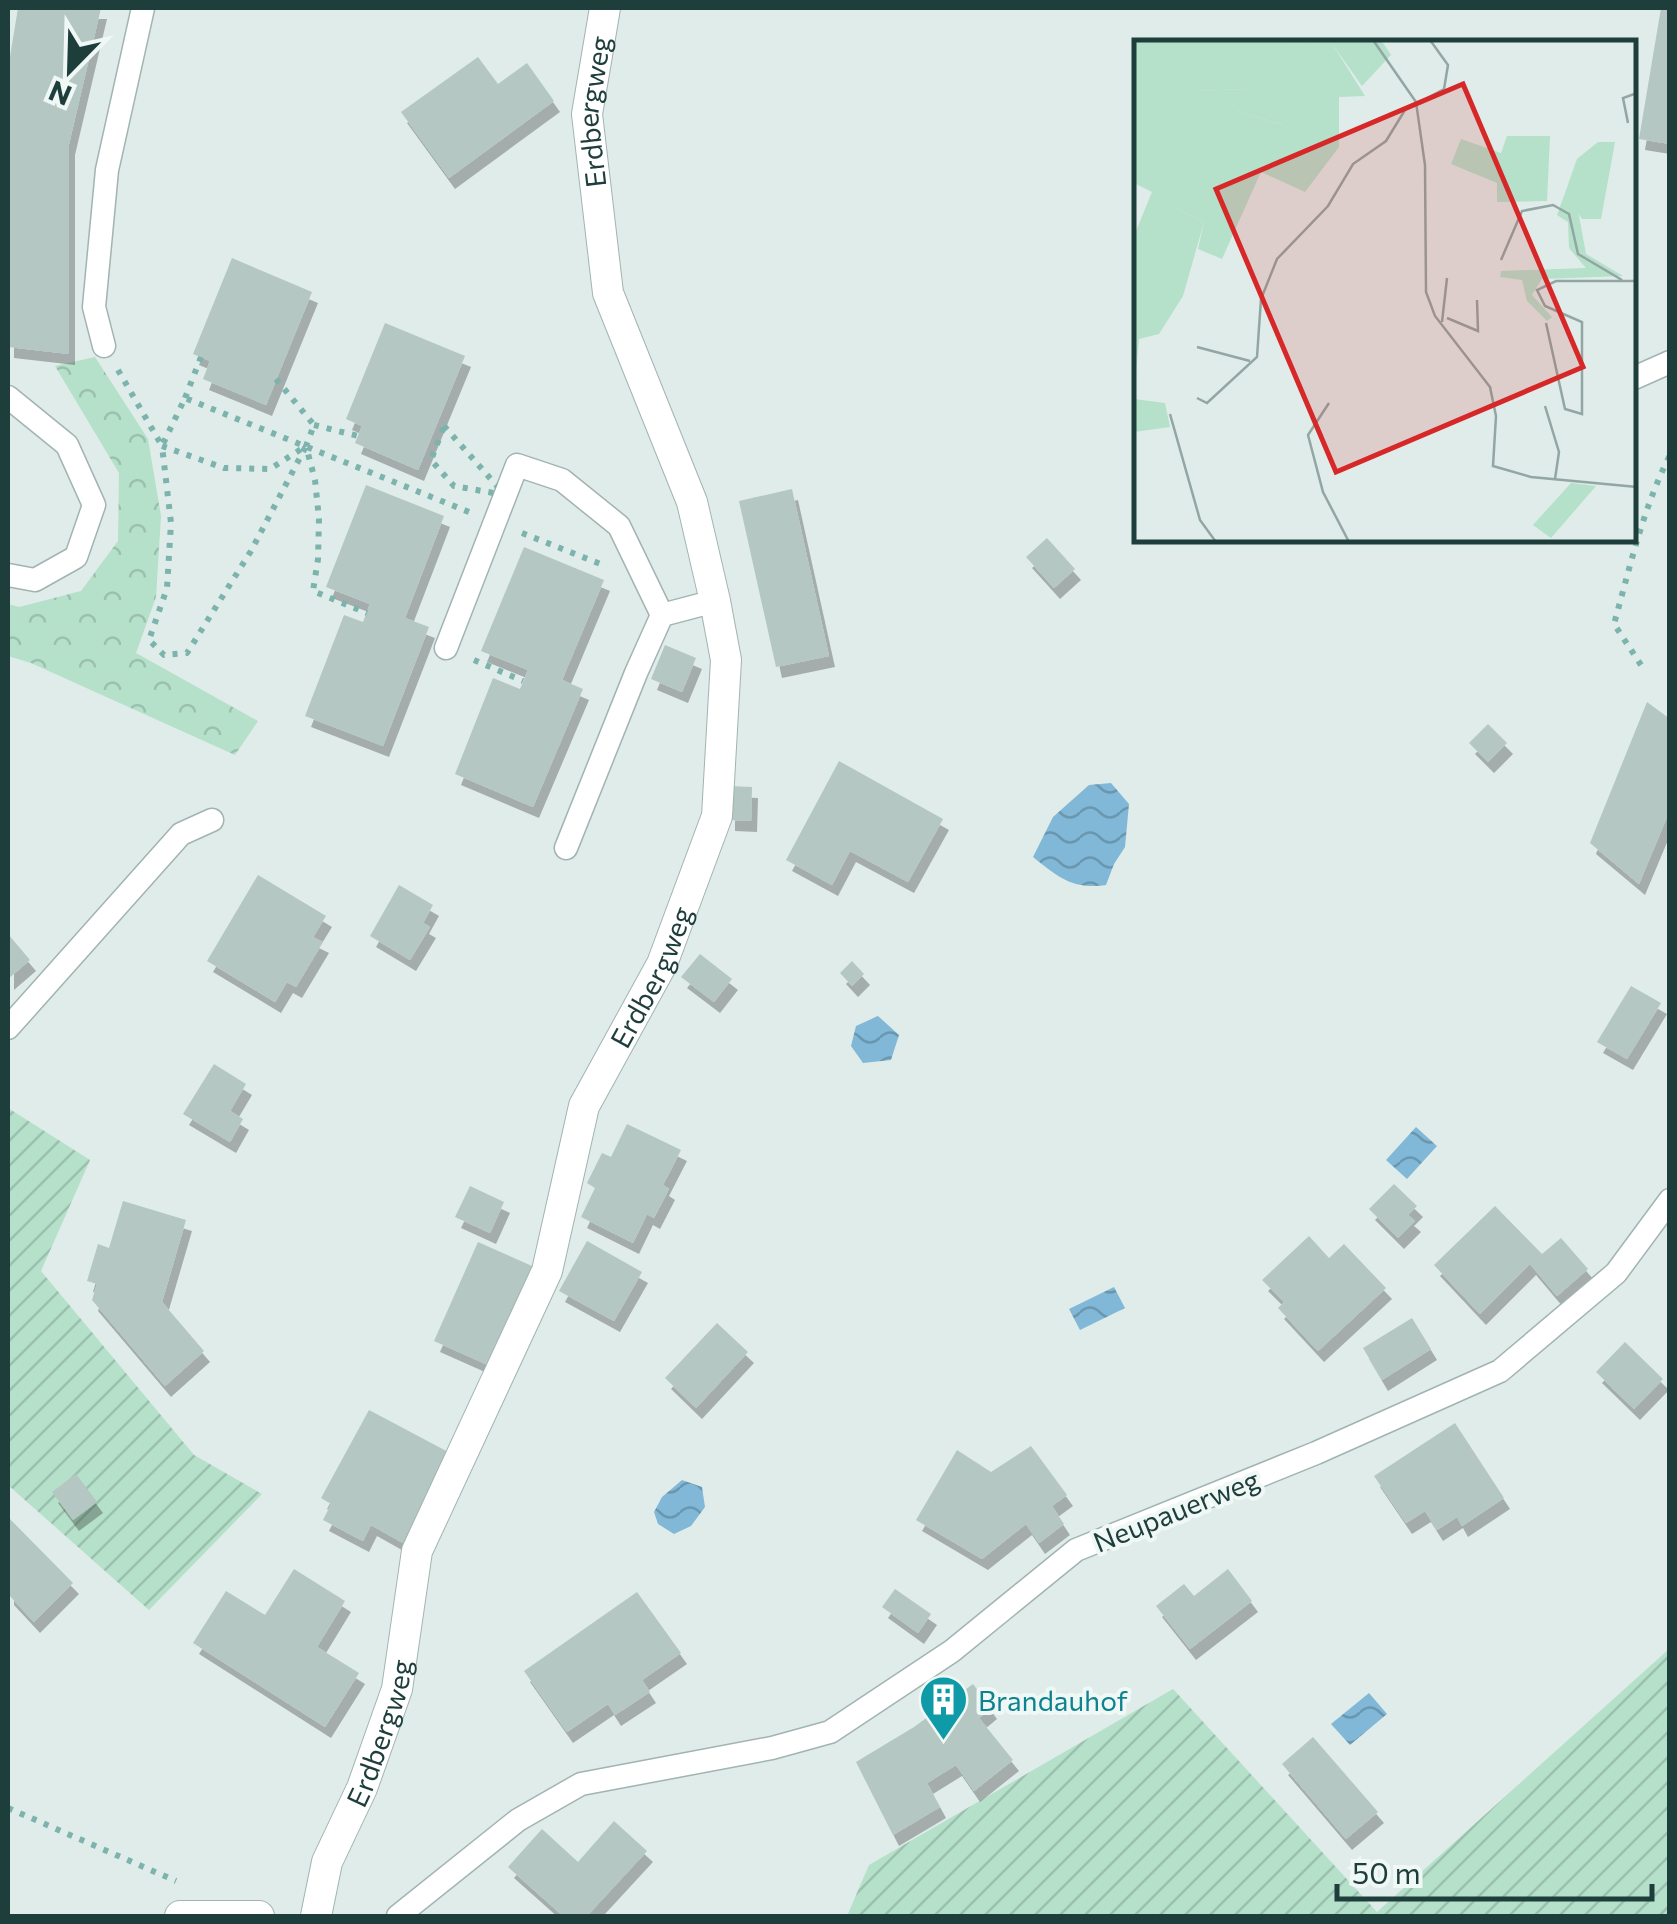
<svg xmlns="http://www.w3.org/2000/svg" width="1677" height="1924" font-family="Commissioner,sans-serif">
  <defs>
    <pattern id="forest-crowns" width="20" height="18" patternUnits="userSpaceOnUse" patternTransform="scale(2.5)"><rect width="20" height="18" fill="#b5e0ca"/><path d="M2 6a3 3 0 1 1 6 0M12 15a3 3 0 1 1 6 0" fill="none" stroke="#9bc1ae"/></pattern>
    <pattern id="garden-furrows" width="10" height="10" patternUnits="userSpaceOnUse" patternTransform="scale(2.5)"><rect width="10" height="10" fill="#b5e0ca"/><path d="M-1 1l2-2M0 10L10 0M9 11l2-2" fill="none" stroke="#9bc1ae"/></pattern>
    <pattern id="water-waves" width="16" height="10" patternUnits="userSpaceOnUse" patternTransform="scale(2.5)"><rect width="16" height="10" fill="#81b8d7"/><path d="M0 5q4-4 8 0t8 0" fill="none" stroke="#6997b0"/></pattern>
    <filter id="shadow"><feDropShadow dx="6" dy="11" stdDeviation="0" flood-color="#0004"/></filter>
  </defs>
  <rect width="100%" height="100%" fill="#dfece9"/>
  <path fill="url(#forest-crowns)" d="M95,357L148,439L161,516L156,597L136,653L258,721L235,755L31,663L8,656V604L19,607L81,591L118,541L119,473L55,366Z"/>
  <path fill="url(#garden-furrows)" d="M8,1108L90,1160L41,1271L194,1455L262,1494L149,1610L8,1485Z
    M1669,1649V1916H847L869,1865L1173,1689L1377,1912Z"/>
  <path fill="url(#water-waves)" d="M1111,783L1129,804L1125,847L1114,864L1106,885C1073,890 1058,877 1033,857L1053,817L1089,785Z
    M878,1016L899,1035L891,1060L863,1063L851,1046L856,1026Z
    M1416,1127L1437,1146L1407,1179L1386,1160Z
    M1114,1287L1125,1308L1080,1330L1069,1309Z
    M682,1480L702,1487L705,1507L691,1526L674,1534L658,1524L654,1512L662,1497Z
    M1369,1693L1387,1714L1350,1745L1331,1724Z"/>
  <path fill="#b4c7c3" filter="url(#shadow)" d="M18,8H101L69,144V354L8,347V69Z
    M1661,8H1670V144L1639,139Z
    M478,57L498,84L527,63L554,101L449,178L401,112Z
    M232,258L312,292L266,405L203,379L210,361L193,354Z
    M385,323L465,356L418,470L355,443L362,426L346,419Z
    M366,485L444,516L405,618L429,627L383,746L305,716L344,615L363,622L370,604L326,587Z
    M792,489L829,656L776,667L739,501Z
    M1047,538L1075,569L1054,588L1026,557Z
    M524,547L604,580L562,680L583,689L533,807L455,774L493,678L520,689L528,670L481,651Z
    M665,645L696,658L682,692L651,679Z
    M1647,702L1670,719V810L1639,884L1590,843Z
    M1488,724L1507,743L1488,762L1469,743Z
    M839,761L943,819L908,882L850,851L832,885L786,860Z
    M729,786L752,787L751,821L729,820Z
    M258,875L326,916L313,937L323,942L296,987L287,982L275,1002L207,961Z
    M399,885L433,905L423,923L430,927L410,960L370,936Z
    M8,934L30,960L8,979Z
    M700,954L732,979L714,1002L681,977Z
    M852,961L864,974L852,986L840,973Z
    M1631,986L1661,1003L1627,1059L1597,1042Z
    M214,1064L246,1084L230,1111L243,1119L230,1142L183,1114Z
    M627,1124L681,1150L663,1185L669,1189L654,1218L647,1214L633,1243L581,1217L595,1188L587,1183L602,1153L611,1157Z
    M1394,1184L1417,1206L1408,1215L1415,1221L1398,1238L1369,1209Z
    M470,1186L504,1202L490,1233L455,1217Z
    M123,1201L186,1220L162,1302L204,1351L165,1386L92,1300L97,1284L87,1281L98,1244L109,1248Z
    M1495,1206L1542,1254L1561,1238L1588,1269L1557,1296L1530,1264L1480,1314L1434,1265Z
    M1309,1236L1329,1258L1344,1244L1386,1288L1318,1351L1278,1308L1284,1302L1262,1280Z
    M587,1241L642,1272L614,1321L559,1291Z
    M478,1242L532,1266L488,1365L434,1341Z
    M1412,1318L1431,1349L1382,1380L1363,1348Z
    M717,1323L748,1352L696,1408L665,1378Z
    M1625,1342L1663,1379L1634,1409L1596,1372Z
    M369,1410L452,1454L403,1543L371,1525L363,1541L323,1520L331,1504L321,1498Z
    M1455,1423L1504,1498L1462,1526L1457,1517L1437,1530L1425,1511L1406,1523L1374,1476Z
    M1031,1446L1067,1495L1052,1506L1064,1524L1039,1543L1026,1524L982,1559L916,1520L957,1450L991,1472Z
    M76,1474L97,1502L73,1520L52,1492Z
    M8,1517L73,1583L34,1622L8,1594Z
    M294,1569L345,1601L317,1647L359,1673L325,1727L193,1643L226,1591L265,1615Z
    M1228,1569L1252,1601L1190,1649L1156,1606L1184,1584L1194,1596Z
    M895,1589L931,1614L918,1633L882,1607Z
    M637,1592L681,1653L642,1680L650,1692L615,1715L608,1704L567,1732L524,1671Z
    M973,1684L991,1708L979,1718L1013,1760L974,1791L956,1765L927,1783L940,1807L893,1835L856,1762L914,1727Z
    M1313,1737L1378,1812L1346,1839L1282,1764Z
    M614,1821L647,1851L587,1916H563L508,1867L542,1829L578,1862Z"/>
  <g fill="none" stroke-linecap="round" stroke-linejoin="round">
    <defs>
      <path id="service" d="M104,346L94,307L107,170L143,8
        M1634,378L1670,362
        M8,397L67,445L94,505L76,557L35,580L8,575
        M446,648L517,465L562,480L619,526L662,615
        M566,848L636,673L662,615L715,601
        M8,1028L181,834L212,820
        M398,1916L518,1820L581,1784L772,1748L830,1732L952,1651L1076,1550L1316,1453L1500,1371L1616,1273L1670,1200"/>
      <g id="minor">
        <path d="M180,1916H259"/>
        <path id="s1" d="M316,1916L327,1862L362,1788L397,1689L417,1551L547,1271L584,1106L662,964L717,816L726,660L715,601L692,502L608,293L587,114L605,8"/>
      </g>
    </defs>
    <use href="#service" stroke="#a1b4b2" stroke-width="25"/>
    <use href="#minor" stroke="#a1b4b2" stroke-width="32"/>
    <path stroke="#7cb3ad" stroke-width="6" stroke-dasharray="5 8" stroke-linecap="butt" d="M118,370L162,446L185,398L469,512
      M276,379L314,425L306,446L315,480L319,519L318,559L313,591L367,613
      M185,398L201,357
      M314,425L358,436
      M444,426L505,495L454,486L431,460Z
      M162,446L224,468L270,469L306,446L251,551L187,653L164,655L149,640L167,588L171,523Z
      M522,533L603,565
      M474,660L523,681
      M1641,665L1614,624C1630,567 1643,508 1670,455
      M8,1808L176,1881"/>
    <use href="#service" stroke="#fff" stroke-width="22"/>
    <use href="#minor" stroke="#fff" stroke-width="30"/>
  </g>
  <defs>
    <symbol id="building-pin" viewBox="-11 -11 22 30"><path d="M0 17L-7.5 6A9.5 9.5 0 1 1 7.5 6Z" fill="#0f9aa8" stroke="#f0f8f6"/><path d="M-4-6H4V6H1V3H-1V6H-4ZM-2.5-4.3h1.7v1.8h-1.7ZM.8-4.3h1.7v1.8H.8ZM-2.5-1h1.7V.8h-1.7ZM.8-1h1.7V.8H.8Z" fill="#fff"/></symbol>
  </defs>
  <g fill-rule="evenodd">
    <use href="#building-pin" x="916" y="1672" width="55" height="75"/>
  </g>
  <g text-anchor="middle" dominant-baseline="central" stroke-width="8" stroke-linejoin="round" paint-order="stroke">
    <g font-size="28" fill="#1e3e3c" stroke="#f0f8f6">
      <text stroke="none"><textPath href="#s1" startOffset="1905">Erdbergweg</textPath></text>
      <text stroke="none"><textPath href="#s1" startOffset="1005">Erdbergweg</textPath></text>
      <text transform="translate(1176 1510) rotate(-22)">Neupauerweg</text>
      <text stroke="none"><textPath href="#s1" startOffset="195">Erdbergweg</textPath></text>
    </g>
    <g font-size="28" fill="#0d838f" stroke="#f0f8f6" text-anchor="start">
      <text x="978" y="1700">Brandauhof</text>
    </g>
  </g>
  <g transform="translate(1134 40)">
    <rect width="502" height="502" fill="#dfece9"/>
    <path d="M437,443L462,446L417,498L399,485Z" fill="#b5e0ca"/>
    <path d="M0,0H247L257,15L228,46L199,5L63,51L110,49L165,76L145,84L102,70L43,169L70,182L49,256L25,294L5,299L0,353V196L18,152L0,143ZM431,153L443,165L452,214L489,236L408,239L398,255L418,277L413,281L393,261L388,240L366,237L367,231L452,228L435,208L434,182L423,175ZM0,359L31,363L36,387L0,392Z" fill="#b5e0ca"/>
    <path d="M199,5L231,56L205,57V107L171,152L127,132L88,219L64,209L70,182L43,169L53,92L102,70L145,84L164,76L110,49L63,51L69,15ZM373,96H416L413,161L363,162V143L317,124L327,99L367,113ZM464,102H481L467,179H448L431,153L443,119Z" fill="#b5e0ca"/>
    <path fill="none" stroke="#92a6a4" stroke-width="2.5" d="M239,0L282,62L291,125L292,252L301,276L356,347L362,376L359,426L397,437L503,447M494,83L489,58L503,53M367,220L388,171L419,165L435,174L444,214L488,240M313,278L344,291L343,260M308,282L313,238M412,283L431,369L448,374V282L411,266L403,250L422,241H503M63,307L116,321M63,358L73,363L123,317L127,259L143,219L194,166L219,124L252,101L271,70L310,49L314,25L296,0M195,363L174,395L189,452L215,502M411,366L425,412L421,439M36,374L66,480L82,502"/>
    <path fill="#d62828" fill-opacity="0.15" stroke="#d62828" stroke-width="5" d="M329,44L449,327L202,432L82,149Z"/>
    <rect width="502" height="502" fill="none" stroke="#1e3e3c" stroke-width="5"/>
  </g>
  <rect width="1677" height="1924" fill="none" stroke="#1e3e3c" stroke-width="20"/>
  <g transform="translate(70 70) rotate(203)" stroke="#f0f8f6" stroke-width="8" paint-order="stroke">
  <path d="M0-8L18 38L0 25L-18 38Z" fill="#1e3e3c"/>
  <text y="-15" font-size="28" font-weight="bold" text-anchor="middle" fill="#1e3e3c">N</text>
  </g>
  <path d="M1337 1884v15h315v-15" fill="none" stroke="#1e3e3c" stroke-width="5"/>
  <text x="1352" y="1884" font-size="30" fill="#1e3e3c" stroke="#f0f8f6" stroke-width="8" paint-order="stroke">50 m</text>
</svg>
